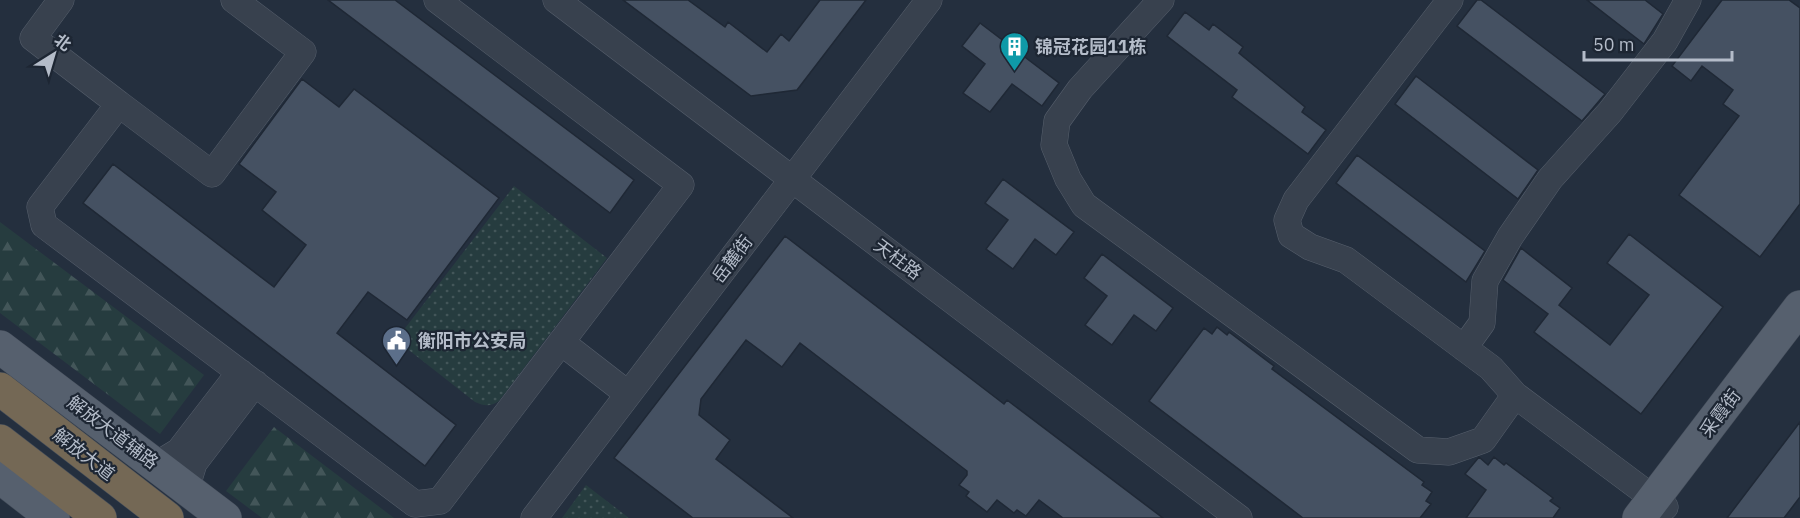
<svg xmlns="http://www.w3.org/2000/svg" width="1800" height="518" font-family="'IBM Plex Sans','Noto Sans SC',sans-serif">
  <defs>
    <pattern id="grass-dots" width="8" height="8" patternUnits="userSpaceOnUse" patternTransform="scale(1.5)"><rect width="8" height="8" fill="#263c3f"/><path d="M2 2h.1M6 6h.1" fill="none" stroke="#435659" stroke-width="1.8" stroke-linecap="round"/></pattern>
    <pattern id="forest-firs" width="22" height="20" patternUnits="userSpaceOnUse" patternTransform="scale(1.5)"><rect width="22" height="20" fill="#263c3f"/><path d="M5 1l3.5 6h-7zM16 11l3.5 6h-7z" fill="#435659"/></pattern>
  </defs>
  <rect width="100%" height="100%" fill="#242f3e"/>
  <path fill="url(#grass-dots)" d="M514,186L607,258L499,401C490,407 484,406 475,402L396,340Z
    M586,485L629,518H562Z"/>
  <path fill="url(#forest-firs)" d="M0,222L204,375L160,434L0,313Z
    M274,427L394,518H262L226,491Z"/>
  <path fill="#455162" stroke="#1f2835" stroke-width="1.5" d="M328,0H395L634,180L610,213Z
    M623,0H688L725,27L728,22L767,52L781,34L789,41L820,0H866L797,90L751,96Z
    M1477,0H1481L1605,94L1582,121L1457,26Z
    M1587,0H1645L1663,14L1644,44Z
    M1722,0H1789L1800,8V204L1760,257L1679,195L1739,116L1723,104L1733,90L1702,66L1691,81L1672,66Z
    M1185,12L1209,30L1213,24L1243,47L1239,53L1305,107L1302,112L1326,130L1308,154L1232,97L1237,90L1167,36Z
    M980,23L1059,83L1042,106L1012,84L990,112L963,93L985,64L962,46Z
    M1416,76L1538,170L1518,199L1395,104Z
    M302,79L339,107L354,89L499,198L407,320L368,292L337,333L456,425L425,466L83,203L113,164L274,287L306,245L262,210L276,192L239,164Z
    M1357,155L1485,251L1466,282L1336,183Z
    M1003,179L1074,232L1056,255L1035,239L1013,269L986,249L1008,220L985,203Z
    M1629,234L1723,307L1641,414L1534,332L1548,314L1503,280L1521,248L1572,288L1559,305L1610,345L1649,295L1607,263Z
    M785,236L1004,404L1007,400L1163,518H1063L1039,500L1026,516L1017,510L1014,513L997,500L987,512L966,496L969,492L959,485L967,475V471L800,343L782,367L746,340L701,399L699,415L730,440L716,459L793,518H693L614,458Z
    M1102,254L1173,308L1156,331L1134,315L1112,345L1085,325L1107,296L1084,278Z
    M1217,327L1227,335L1229,332L1274,366L1272,369L1424,482L1422,485L1432,492L1426,501L1431,504L1420,518H1303L1149,401L1204,328L1212,334Z
    M1800,422V497L1784,518H1727Z
    M1479,457L1488,465L1494,457L1504,465L1506,463L1553,498L1550,501L1560,508L1553,518H1466L1486,490L1465,474Z"/>
  <g fill="none" stroke-linecap="round" stroke-linejoin="round">
    <defs>
      <path id="minor" d="M61,0L33,38L119,104L40,207L44,225L415,504L440,501L681,185L437,0
        M556,0L1239,518
        M1161,0L1080,89L1057,121L1054,145L1068,179L1084,205L1418,450L1449,452L1483,440L1515,395L1491,368L1346,260L1310,247L1291,235L1287,220L1296,200L1450,0
        M119,104L212,174L303,52L234,0
        M561,342L619,387
        M1464,348L1482,323L1485,281L1510,237L1550,179L1610,112L1665,41L1688,0
        M1515,395L1665,507
        M156,465L179,451L240,372
        M186,489L194,463L255,383
        M534,518L929,0"/>
      <path id="major" d="M0,347L225,518
        M0,477L53,518
        M1639,518L1800,307"/>
      <path id="highway" d="M0,389L167,518
        M0,441L100,518"/>
    </defs>
    <use href="#minor" stroke="#565f6c" stroke-width="27"/>
    <use href="#major" stroke="#414a57" stroke-width="34"/>
    <use href="#highway" stroke="#434c59" stroke-width="34"/>
    <use href="#minor" stroke="#38414e" stroke-width="26"/>
    <use href="#major" stroke="#56606e" stroke-width="33"/>
    <use href="#highway" stroke="#746855" stroke-width="33"/>
  </g>
  <defs>
    <symbol id="building-pin" viewBox="-11 -11 22 30"><path d="M0 17L-7.5 6A9.5 9.5 0 1 1 7.5 6Z" fill="#0f9aa8" stroke="#1d2633"/><path d="M-4-6H4V6H1V3H-1V6H-4ZM-2.5-4.3h1.7v1.8h-1.7ZM.8-4.3h1.7v1.8H.8ZM-2.5-1h1.7V.8h-1.7ZM.8-1h1.7V.8H.8Z" fill="#fff"/></symbol>
    <symbol id="civic-pin" viewBox="-11 -11 22 30"><path d="M0 17L-7.5 6A9.5 9.5 0 1 1 7.5 6Z" fill="#5c6f8a" stroke="#1d2633"/><path d="M-.6-6.5H3V-4.5H.6V-3L4-1V1h2V6H-6V1h2V-1L-.6-3ZM-1.2 2.5V6h2.4V2.5Z" fill="#fff"/></symbol>
  </defs>
  <g fill-rule="evenodd">
    <use href="#building-pin" x="998" y="30" width="33" height="45"/>
    <use href="#civic-pin" x="380" y="324" width="33" height="45"/>
  </g>
  <g text-anchor="middle" dominant-baseline="central" stroke-width="4.5" stroke-linejoin="round" paint-order="stroke">
    <g font-size="18" font-weight="bold" fill="#b4bcc9" stroke="#1d2633" text-anchor="start">
      <text x="1035" y="46">锦冠花园11栋</text>
      <text x="418" y="340">衡阳市公安局</text>
    </g>
    <g font-size="18" fill="#b4bcc9" stroke="#1d2633">
      <text transform="translate(732 259) rotate(-53)">岳麓街</text>
      <text transform="translate(898 259) rotate(37)">天柱路</text>
      <text transform="translate(1720 413) rotate(-53)">采霞街</text>
      <text transform="translate(113 432) rotate(37)">解放大道辅路</text>
      <text transform="translate(84 454) rotate(38)">解放大道</text>
    </g>
  </g>
  <g transform="translate(54 54) rotate(37)" stroke="#1d2633" stroke-width="4.5" paint-order="stroke">
  <path d="M0-4.5L10 22L0 15L-10 22Z" fill="#b4bcc9"/>
  <text y="-9" font-size="16" font-weight="bold" text-anchor="middle" fill="#b4bcc9">北</text>
  </g>
  <path d="M1584 51v9h148v-9" fill="none" stroke="#b4bcc9" stroke-width="3"/>
  <text x="1593" y="51" font-size="18" fill="#b4bcc9" stroke="#1d2633" stroke-width="4.5" paint-order="stroke">50 m</text>
</svg>
